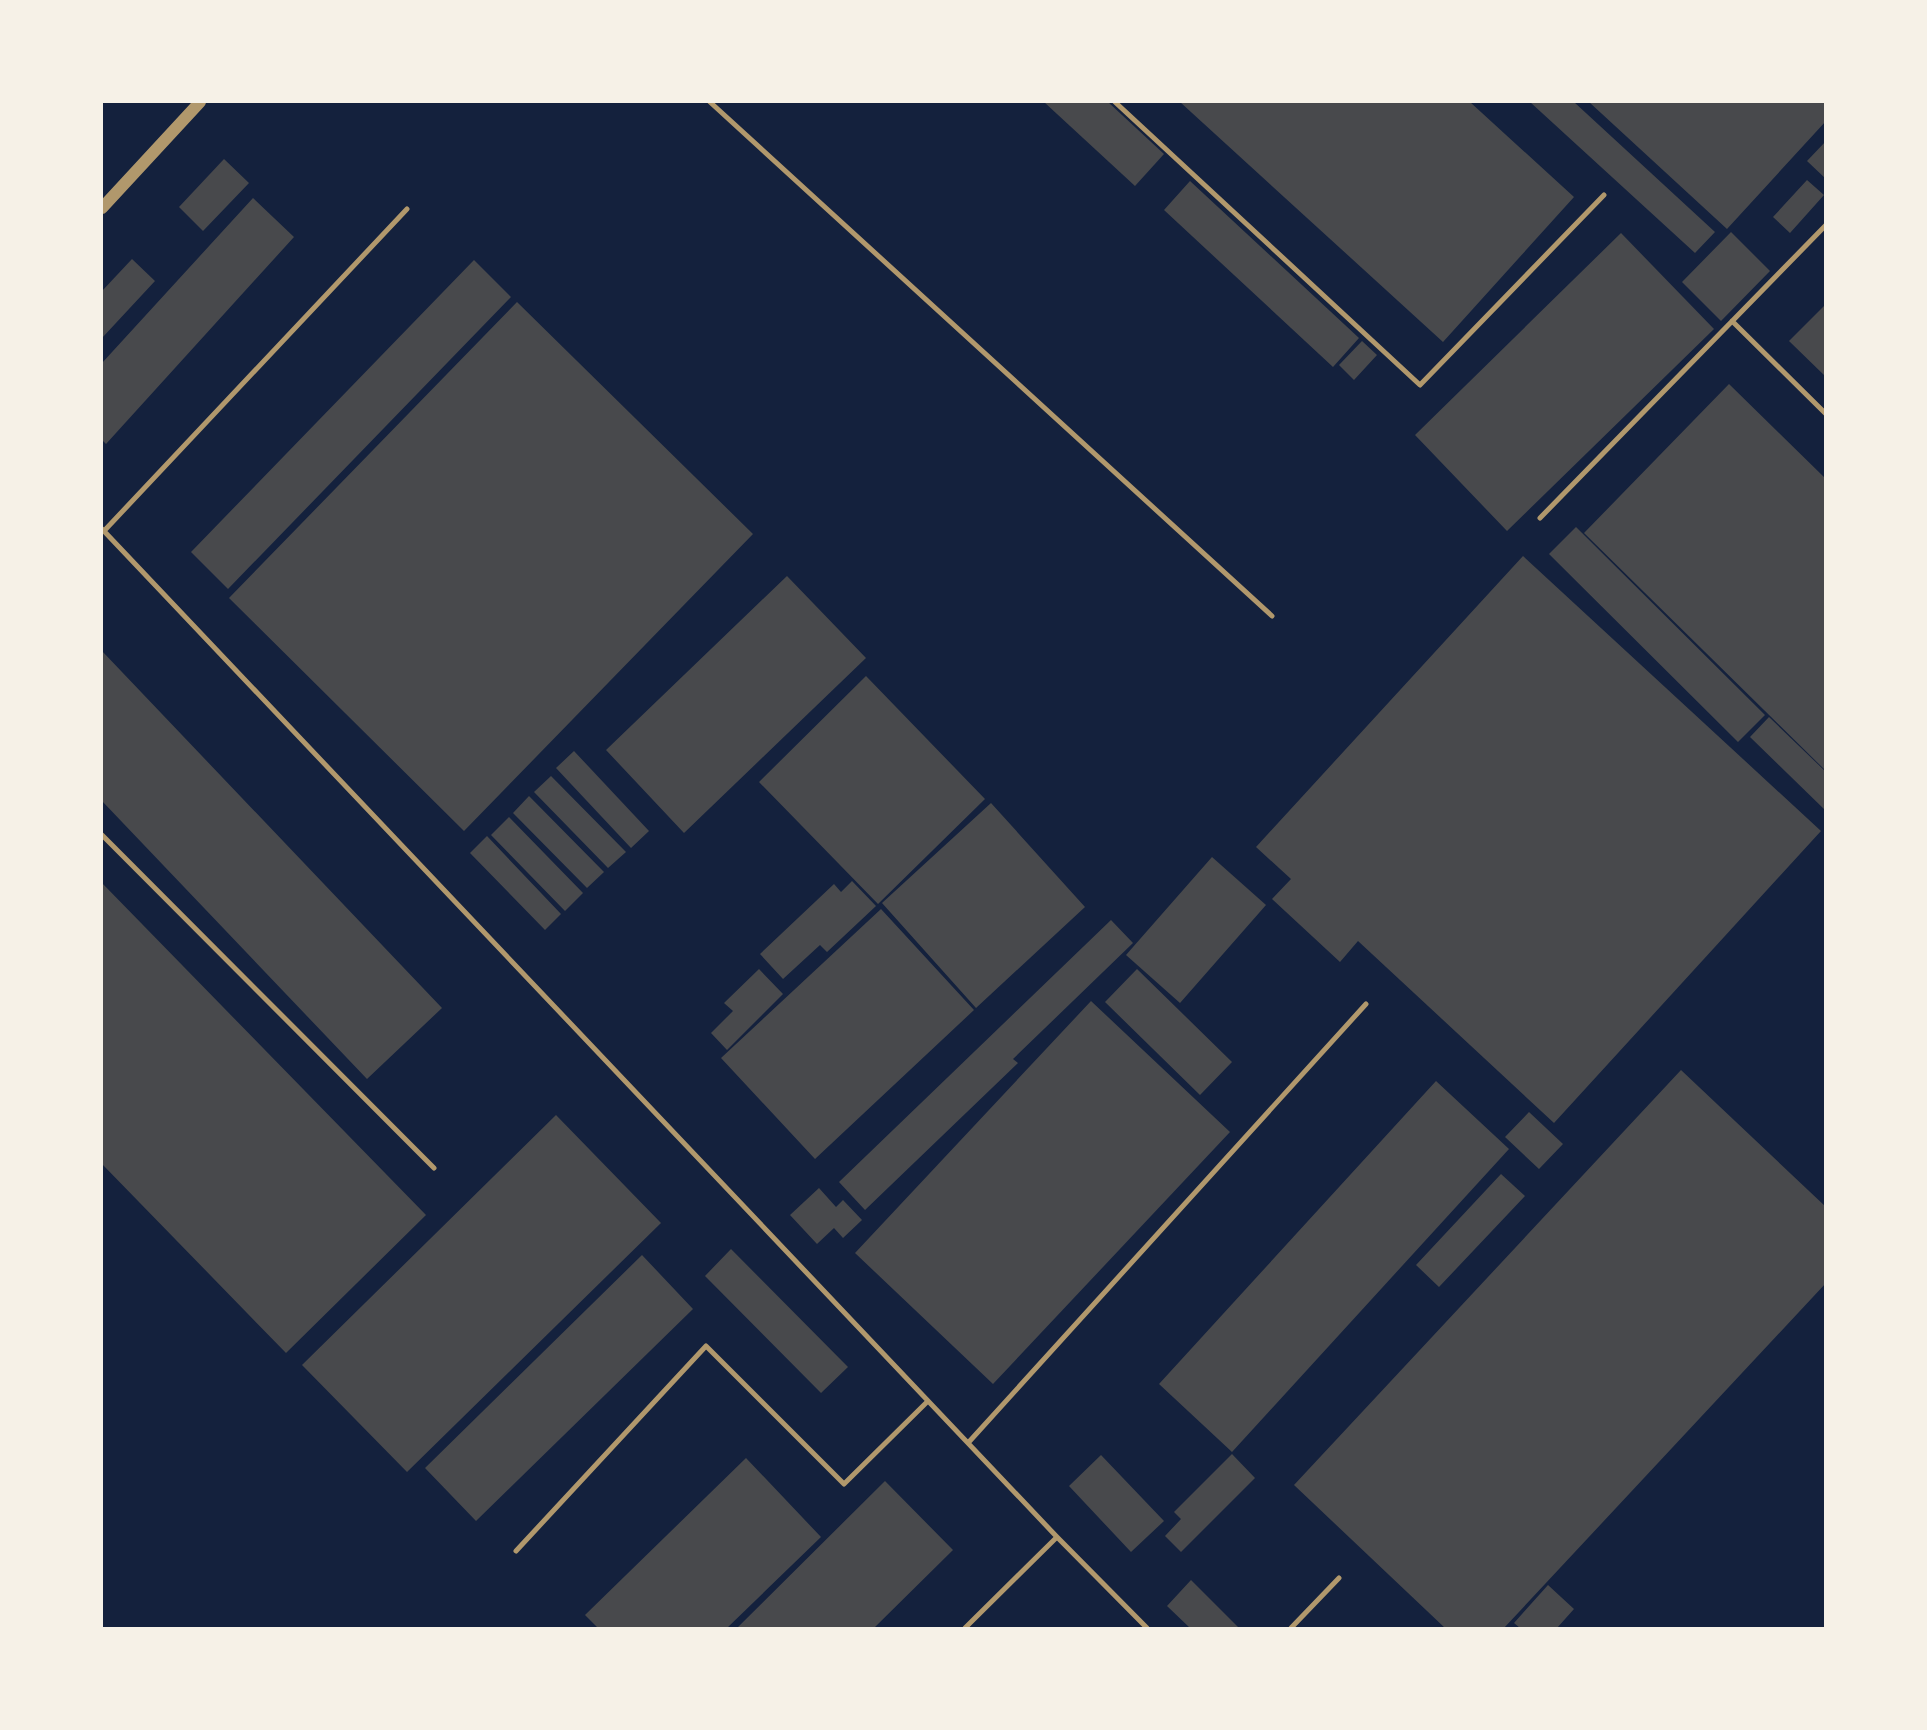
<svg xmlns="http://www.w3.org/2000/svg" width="1927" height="1730" font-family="'Fira Sans Condensed',sans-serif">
  <rect width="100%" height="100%" fill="#14213d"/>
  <path fill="#48494c" d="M1044,102H1108L1164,154L1135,186Z
    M1180,102H1470L1574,197L1443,342Z
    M1530,102H1574L1715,232L1695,253Z
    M1589,102H1826V121L1727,229Z
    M1826,141V179L1807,161Z
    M224,159L249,183L203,231L179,207Z
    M1807,180L1824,195L1790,233L1773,217Z
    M1190,181L1359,338L1333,367L1164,210Z
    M253,198L294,237L106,444L102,440V363Z
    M1731,232L1770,271L1721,321L1682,282Z
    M1621,233L1714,329L1507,531L1415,435Z
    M132,259L155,281L102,338V291Z
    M474,260L511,297L228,589L191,552Z
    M517,302L753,534L464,831L229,598Z
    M1826,304V377L1789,341Z
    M1362,341L1377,355L1354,380L1339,365Z
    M1729,384L1826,479V771L1584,533Z
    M1576,527L1765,715L1738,742L1549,554Z
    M1523,556L1821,831L1554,1123L1358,941L1340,962L1272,899L1291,879L1256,847Z
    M787,576L866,658L684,833L606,750Z
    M102,651L442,1008L367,1079L102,801Z
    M866,676L985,799L878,904L759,782Z
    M1769,717L1826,772V811L1750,737Z
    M574,751L649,831L631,848L556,768Z
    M551,776L626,852L608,868L534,792Z
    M529,796L604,872L587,888L513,813Z
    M991,803L1085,907L976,1008L882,903Z
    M509,817L583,893L565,911L491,835Z
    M487,836L561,914L545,930L470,853Z
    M1212,857L1266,905L1180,1003L1126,955Z
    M852,881L876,906L827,952L820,945L783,979L760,954L834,884L841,892Z
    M102,883L426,1215L286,1353L102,1164Z
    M881,909L974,1010L815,1159L721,1058Z
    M1111,920L1133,943L1013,1059L1018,1063L865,1210L839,1182Z
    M759,969L783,994L727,1050L711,1033L733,1011L724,1003Z
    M1137,969L1232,1062L1200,1095L1105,1002Z
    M1091,1001L1230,1132L993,1384L855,1253Z
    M1681,1070L1826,1207V1283L1504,1628H1445L1294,1485Z
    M1436,1081L1509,1149L1232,1452L1159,1384Z
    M1529,1112L1563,1144L1539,1169L1505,1137Z
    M556,1115L661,1223L407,1472L302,1365Z
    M1501,1174L1525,1196L1439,1287L1416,1265Z
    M819,1188L836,1207L843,1200L862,1220L843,1238L834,1228L817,1244L790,1215Z
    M731,1249L848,1367L821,1393L705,1276Z
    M642,1255L693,1309L476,1521L425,1468Z
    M1232,1454L1255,1478L1181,1552L1165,1536L1181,1519L1174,1512Z
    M1101,1455L1164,1521L1131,1552L1069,1486Z
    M746,1458L821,1537L727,1628H598L585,1615Z
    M885,1481L953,1550L874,1628H737Z
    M1191,1580L1239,1628H1190L1167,1606Z
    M1548,1585L1574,1609L1557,1628H1520L1514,1623Z"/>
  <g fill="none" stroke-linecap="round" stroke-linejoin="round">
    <path stroke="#b1986c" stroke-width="5" d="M710,102L1272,616
      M1115,102L1420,385L1604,195
      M1732,321L1826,414
      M1540,518L1826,225
      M102,529L1057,1537L1147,1628
      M104,531L407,209
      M102,835L434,1168
      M968,1443L1366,1004
      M516,1551L706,1346L844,1484L928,1401
      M965,1628L1057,1537
      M1291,1628L1339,1578"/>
    <path stroke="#b1986c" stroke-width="12" d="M102,208L200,102"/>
  </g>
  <rect width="1927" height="1730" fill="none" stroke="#f6f1e7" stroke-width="206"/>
</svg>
